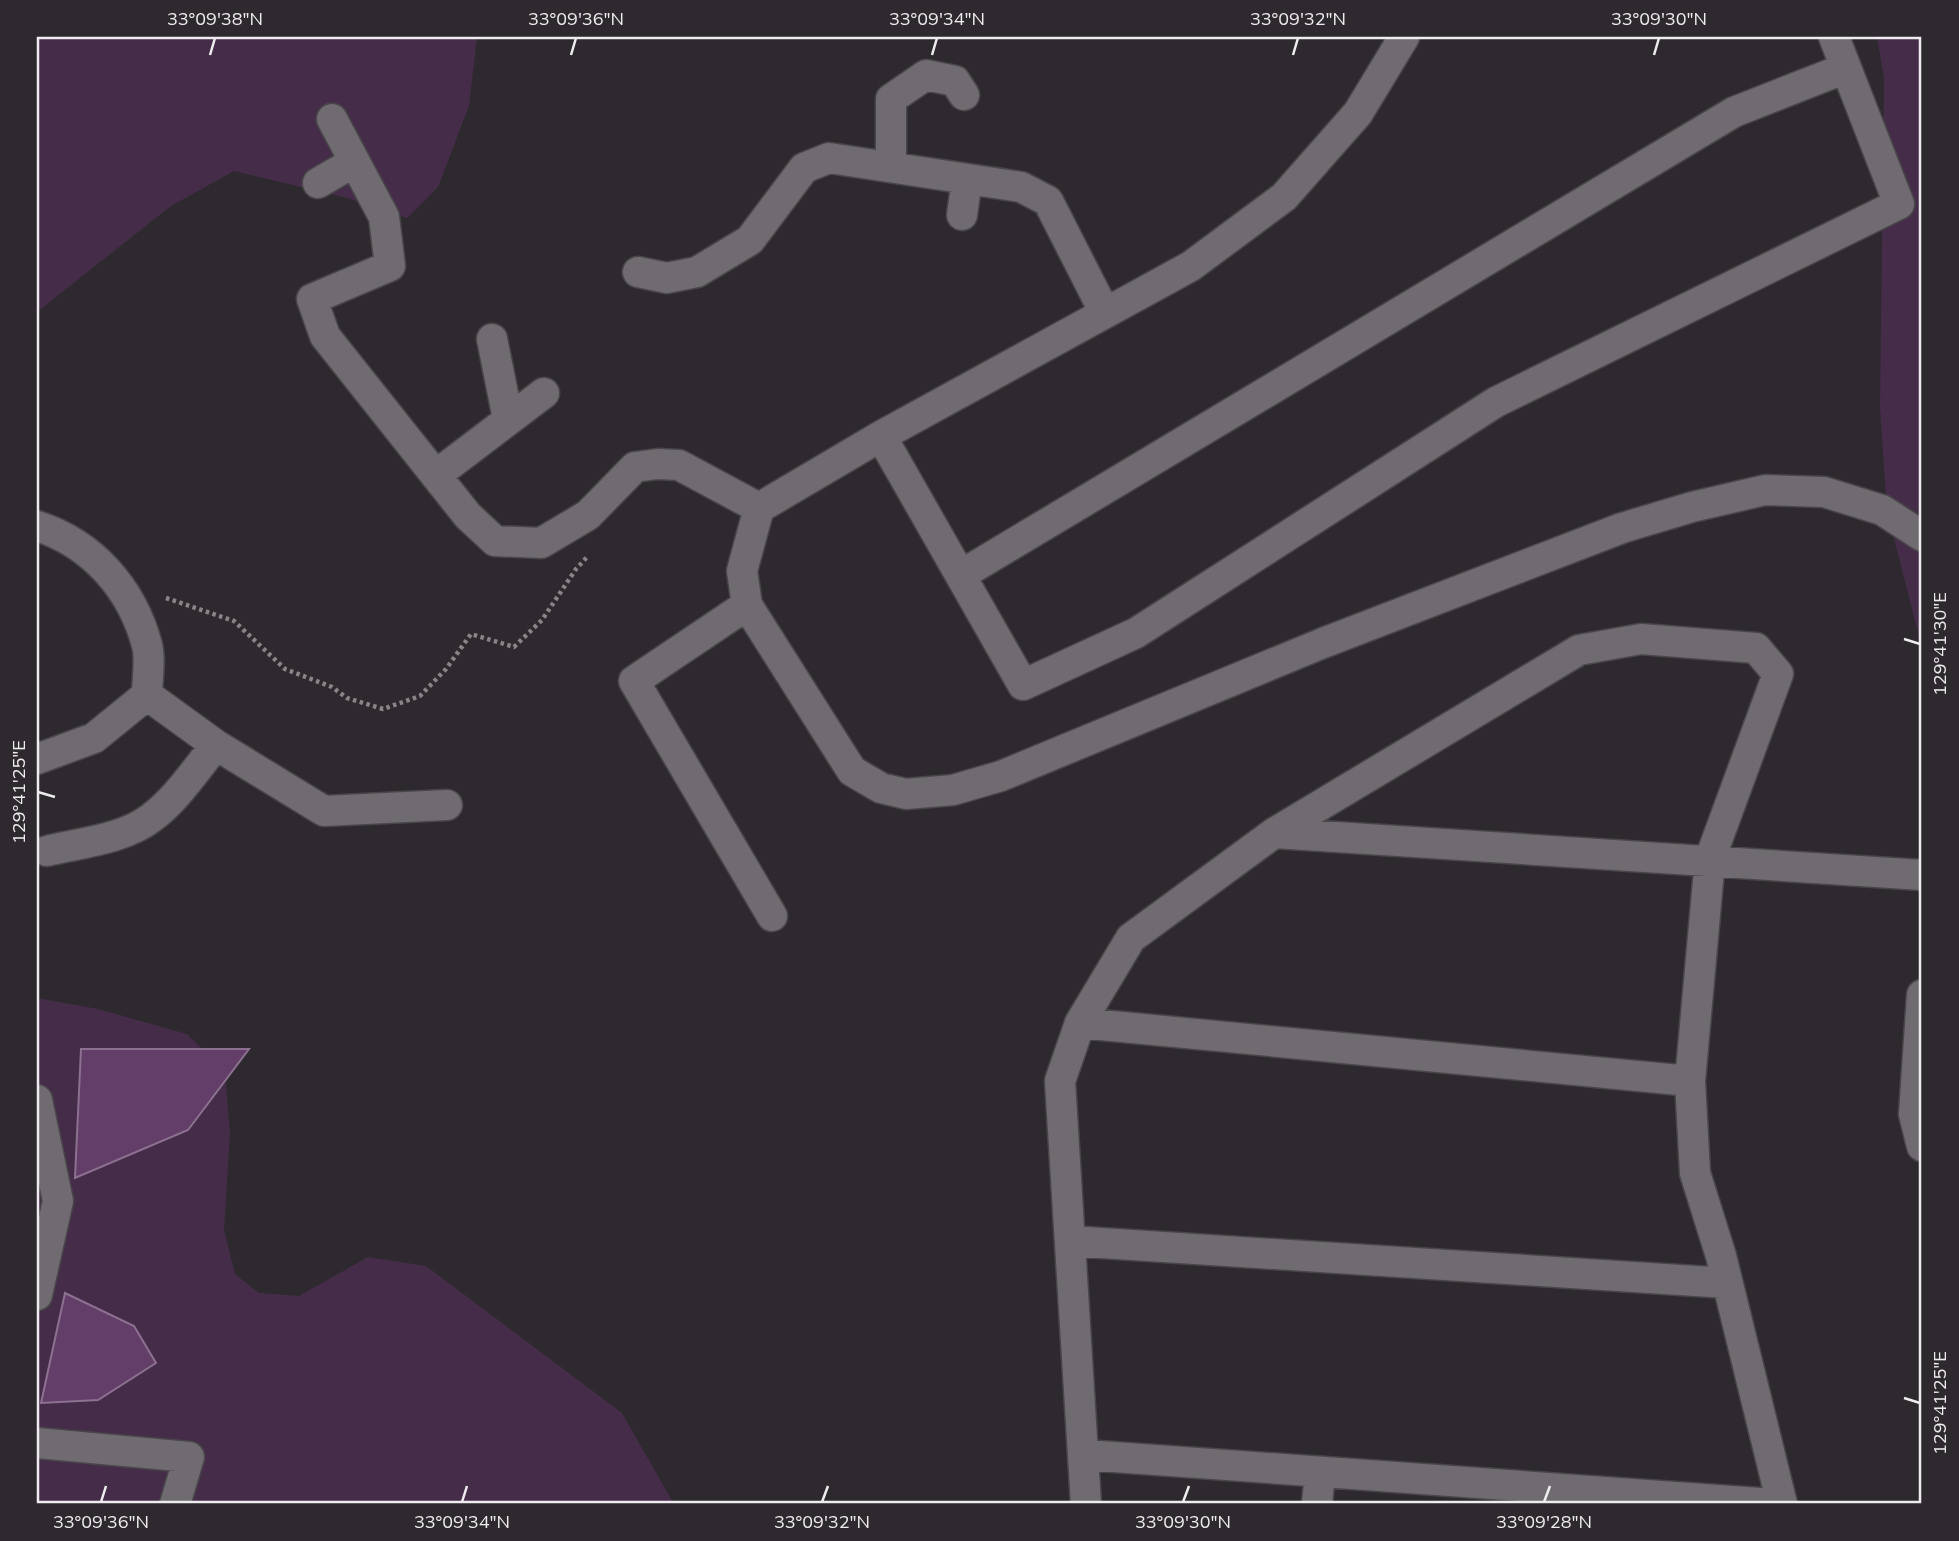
<svg xmlns="http://www.w3.org/2000/svg" width="1959" height="1541" font-family="Mulish,sans-serif">
  <rect width="100%" height="100%" fill="#2d292e"/>
  <path fill="#452d49" d="M37,37H477L469,106L438,187L407,218L347,198L234,171L171,206L37,312Z
    M1877,37H1922V648L1887,511L1880,408L1884,78Z
    M37,998L98,1009L187,1034L225,1072L230,1134L224,1230L235,1274L259,1293L299,1296L368,1257L426,1266L622,1413L674,1504H37Z"/>
  <path fill="#623e68" stroke="#8c7290" stroke-width="2" d="M81,1049H249L188,1130L75,1178Z
    M65,1293L134,1326L156,1363L98,1400L41,1403Z"/>
  <g fill="none" stroke-linecap="round" stroke-linejoin="round">
    <defs>
      <path id="minor" d="M1404,37L1358,113L1284,197L1191,266L881,436L759,508L742,571L747,605L852,771L881,788L906,794L953,790L1001,776L1323,643L1622,528L1692,507L1765,490L1824,492L1882,510L1922,536
        M332,119L384,217L390,266L312,299L325,336L468,516L495,541L541,543L588,515L635,467L658,464L679,465L759,508
        M891,167V99L926,75L955,81L964,95
        M318,183L354,162
        M962,215L967,179
        M638,272L667,278L697,272L750,240L804,168L829,158L1021,187L1048,201L1105,313
        M492,339L508,419
        M881,436L1023,685L1136,633L1496,402L1899,204L1834,37
        M436,475L544,393
        M37,526C93,544 132,589 147,645C151,660 147,680 147,695L216,745L324,811L447,805
        M961,575L1734,112L1846,68
        M747,605L634,681L772,916
        M37,759L94,738L147,695
        M1274,833L1922,875
        M47,851C80,843 124,839 151,818C177,799 196,769 216,745
        M1922,995L1914,1114L1922,1146
        M1080,1023L1690,1081
        M37,1100L58,1201L37,1295
        M1070,1241L1727,1283
        M37,1443L189,1457L175,1504
        M1085,1455L1774,1504
        M1086,1504L1060,1081L1080,1023L1131,938L1274,833L1579,650L1641,639L1756,648L1778,674L1710,859L1690,1081L1695,1173L1721,1256L1782,1504
        M1317,1504L1320,1472"/>
    </defs>
    <use href="#minor" stroke="#49464a" stroke-width="33"/>
    <path stroke="#888488" stroke-width="4.5" stroke-dasharray="3.5 3.5" stroke-linecap="butt" d="M166,598L234,621L285,669L332,687L347,698L383,709L420,696L446,669L471,634L514,647L542,620L576,569L588,556"/>
    <use href="#minor" stroke="#706b71" stroke-width="30"/>
  </g>
  <path fill="none" stroke="#efecef" stroke-width="2.5" d="M210,55L215,38M571,55L576,38M932,55L937,38M1293,55L1298,38M1654,55L1659,38M1904,639L1920,644M38,792L55,797M1904,1398L1920,1403M101,1502L106,1486M462,1502L467,1486M822,1502L828,1486M1183,1502L1189,1486M1544,1502L1550,1486"/>
  <rect width="1959" height="1541" fill="none" stroke="#2d292e" stroke-width="77"/>
  <rect x="38" y="38" width="1882" height="1464" fill="none" stroke="#efecef" stroke-width="2.5"/>
  <g font-size="18" text-anchor="middle" fill="#efecef">
    <text x="215" y="25">33°09'38"N</text>
    <text x="576" y="25">33°09'36"N</text>
    <text x="937" y="25">33°09'34"N</text>
    <text x="1298" y="25">33°09'32"N</text>
    <text x="1659" y="25">33°09'30"N</text>
    <text transform="translate(1940 644) rotate(-90)" y="6">129°41'30"E</text>
    <text transform="translate(19 792) rotate(-90)" y="6">129°41'25"E</text>
    <text transform="translate(1940 1403) rotate(-90)" y="6">129°41'25"E</text>
    <text x="101" y="1528">33°09'36"N</text>
    <text x="462" y="1528">33°09'34"N</text>
    <text x="822" y="1528">33°09'32"N</text>
    <text x="1183" y="1528">33°09'30"N</text>
    <text x="1544" y="1528">33°09'28"N</text>
  </g>
</svg>
